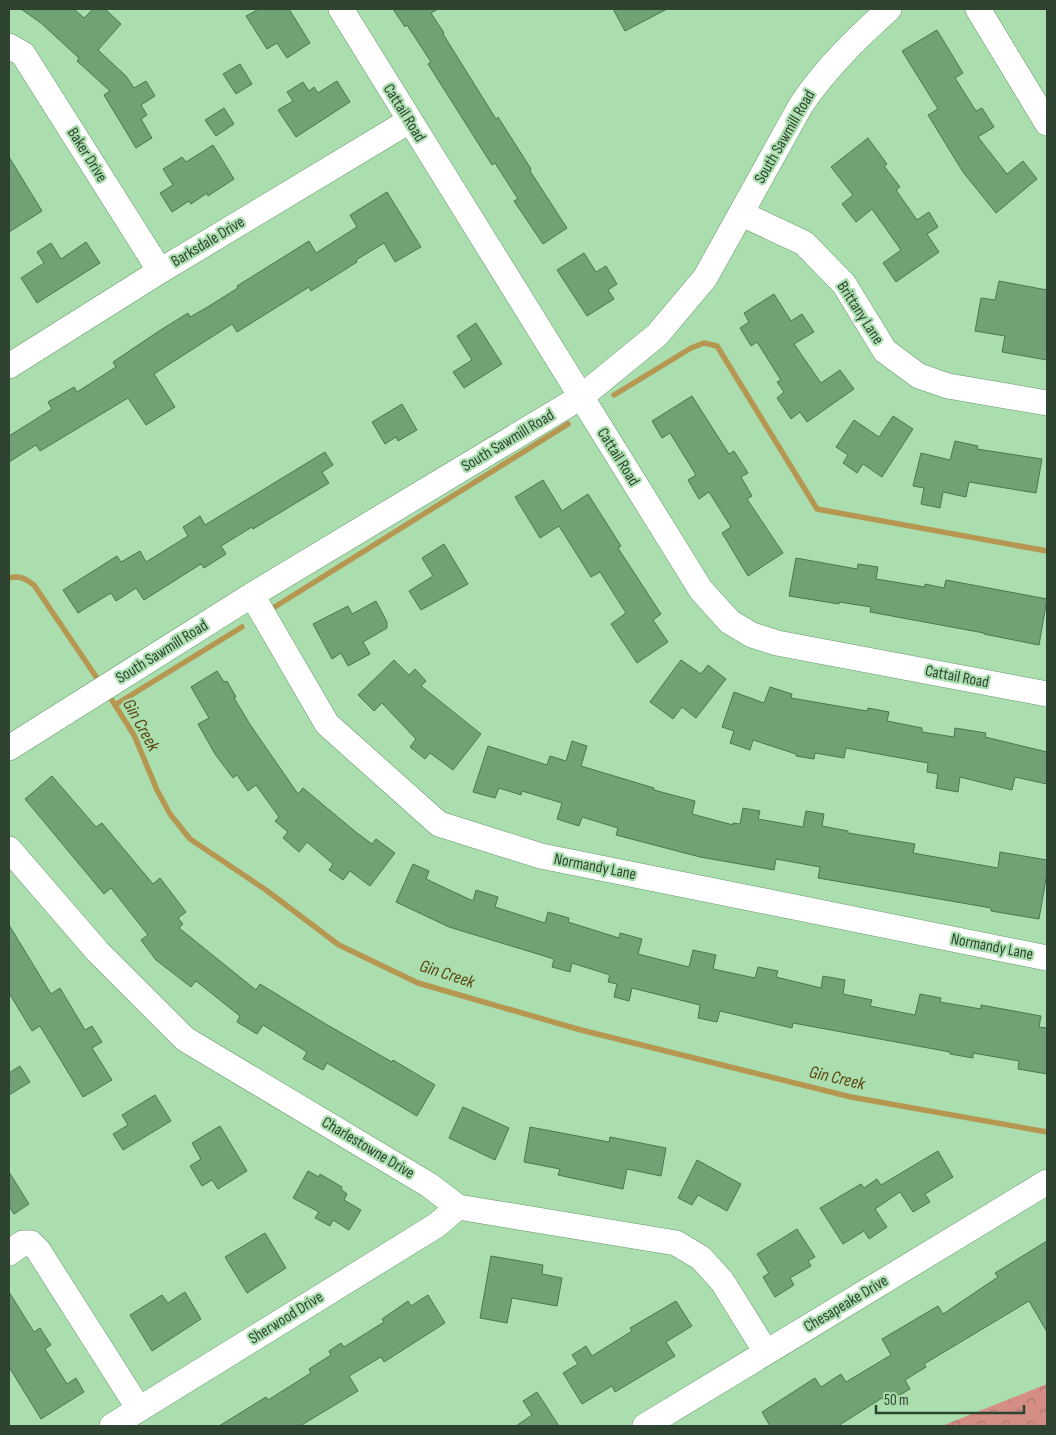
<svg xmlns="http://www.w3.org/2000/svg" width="1056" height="1435" font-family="'Sofia Sans Condensed',sans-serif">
  <defs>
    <pattern id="forest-crowns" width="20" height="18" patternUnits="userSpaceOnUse" patternTransform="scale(1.25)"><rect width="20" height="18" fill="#d48e86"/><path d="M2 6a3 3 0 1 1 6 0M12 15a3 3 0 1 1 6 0" fill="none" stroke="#ac766e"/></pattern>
  </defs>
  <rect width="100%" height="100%" fill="#abdeaf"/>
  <path fill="url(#forest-crowns)" d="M1047,1384V1426H942Z"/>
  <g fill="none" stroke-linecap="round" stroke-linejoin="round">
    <path stroke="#b59751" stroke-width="5.5" d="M614,395L691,348L704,343L717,346L817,509L1047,551
      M9,578C19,575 26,579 34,585L101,684
      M273,608L568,424
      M108,694L134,735L157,790L170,814L190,839L266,890L339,945L418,983L581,1030L851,1097L1047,1132
      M115,705L242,627"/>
  </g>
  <path fill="#71a276" stroke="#49784e" d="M21,9H74L84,18L93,9H105L121,24L98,50L126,76L134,88L146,81L155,96L141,105L147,115L141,119L152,138L136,148L104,95L110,91L77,61L79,58L41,23Z
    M259,9H289L310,43L287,58L277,43L267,49L246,16Z
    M393,9H438L431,13L444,33L443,34L496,119L498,117L531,169L530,171L567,228L543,244L514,201L518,199L495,163L492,165L428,64L431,62L407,25L405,27Z
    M613,9H667L625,31Z
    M937,30L963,73L955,78L976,111L982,108L994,127L978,137L1007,174L1023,161L1037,179L996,213L963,172L928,115L938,109L902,51Z
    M240,64L252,84L236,94L223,74Z
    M337,81L350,102L296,137L278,110L293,101L287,92L303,82L309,91L314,87L318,93Z
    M224,108L234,124L216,136L205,120Z
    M868,138L887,164L884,166L900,187L896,190L917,220L929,212L938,227L927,234L939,252L896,282L883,263L901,250L872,209L856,222L842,204L853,195L831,167Z
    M213,145L234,179L208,196L207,193L191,204L189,201L172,212L160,193L173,185L163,169L182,157L186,162Z
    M9,157L42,211L9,232Z
    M387,192L421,247L395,262L384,243L356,260L357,262L311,291L309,287L237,332L232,324L154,374L175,407L146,425L128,398L40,451L36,445L9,462V436L52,409L48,402L74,387L77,392L116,367L113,362L159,331L188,313L190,317L206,308L238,288L237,286L309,241L316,253L357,227L350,215Z
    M86,242L100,263L37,303L21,278L44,263L37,252L51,243L61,259Z
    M584,253L596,272L606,266L617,284L608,290L614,299L587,316L557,270Z
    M999,281L1047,290V360L1002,352L1005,336L975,331L981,298L995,300Z
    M774,294L791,321L802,314L814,332L794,344L821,383L840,370L854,389L807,422L800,412L791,419L777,398L784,392L777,382L781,380L757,342L751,346L740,328L749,322L744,313Z
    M476,323L502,364L464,388L453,372L472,360L457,336Z
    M692,396L729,454L734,451L748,473L741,477L752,496L747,499L783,553L748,576L722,533L731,527L709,492L699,499L688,480L696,475L670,433L662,438L652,421Z
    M402,404L417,430L398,441L396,437L385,444L372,422Z
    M893,416L913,429L882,477L863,464L857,473L843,463L848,455L836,447L854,420L879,437Z
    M955,441L978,446L977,449L1042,459L1036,493L969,482L966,497L943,492L940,508L921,504L924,488L913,486L921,453L950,460Z
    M325,452L333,465L322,472L329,483L253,529L252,527L221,546L226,554L204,568L201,564L144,600L136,588L116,601L111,593L78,613L63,590L117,556L121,562L140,551L146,562L188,536L183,527L200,516L205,525Z
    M543,480L562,511L588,494L621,546L618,548L661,614L653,620L668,642L637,663L611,624L626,613L600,572L591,577L559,526L540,538L515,497Z
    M444,544L468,584L421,610L409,591L433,576L422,558Z
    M796,558L857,569L858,564L878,567L876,579L925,587V584L944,588L946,580L1047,599L1039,645L984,634V633L870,612L871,607L839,602V604L789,596Z
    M376,601L387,622V628L363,642L370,654L348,666L341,653L332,659L313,624L348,606L352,614Z
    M394,660L409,675L415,669L426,681L421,686L481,734L453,770L430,753L425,759L410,747L416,739L382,703L374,711L358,695Z
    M681,660L701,674L708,665L726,679L696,718L682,707L673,719L650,702Z
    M217,671L224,682L227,681L236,697L234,698L251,726L298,794L303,788L357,833L372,844L376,839L395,853L370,886L350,871L343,880L329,870L333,864L307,842L299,852L283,838L288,832L275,821L279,817L256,785L248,791L237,775L233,778L215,754L198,724L209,718L191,687Z
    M770,687L792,694L791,698L867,711L868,708L889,712L887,721L922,728V732L954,737L955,728L986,733L985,737L1047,752V784L1015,777L1012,790L960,777L958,792L936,788L938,774L927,772L928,763L846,748L844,758L815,753L814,759L796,756V754L753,740L750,750L730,743L734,731L722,727L734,692L764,703Z
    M572,741L587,746L581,766L654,788V790L695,801L692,814L733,825V823L740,824L743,808L760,811L758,819L803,827L806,811L824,814L822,826L848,831V833L915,844L913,853L998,868L1000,852L1047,860V873L1039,919L991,911V908L818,878L820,867L776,859L774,870L700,857L616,835L618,828L582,817L579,826L557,819L562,803L522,791L521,795L499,788L495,798L473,792L488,746L547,765L550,756L566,761Z
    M52,776L96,827L102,823L153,884L160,878L186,912L178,918L183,924L179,928L256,990L260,984L324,1023L392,1062L393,1060L435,1085L417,1116L327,1063L323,1070L303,1059L307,1052L263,1025L257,1034L237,1022L240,1016L196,981L191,987L156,960L141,940L148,935L111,888L104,894L25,799Z
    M413,864L429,871L426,879L473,901L476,890L498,897L495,907L545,923L548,912L569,918L568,922L619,938L620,933L642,939L638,954L689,967L693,950L716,955L713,969L755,978L758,967L778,971L776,977L821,988L823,976L845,980L843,994L872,1000L870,1006L915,1015L920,994L941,998L940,1002L981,1009V1005L1041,1016L1039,1027L1047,1028V1074L1018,1069L1019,1061L973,1053V1058L950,1054V1052L793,1023L792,1028L720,1011L717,1022L698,1018L700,1005L632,988L629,1001L614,997L617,984L608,982L610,975L572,963L570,972L552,967L554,959L449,927L396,902Z
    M9,925L51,994L60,988L85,1030L92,1026L102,1042L92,1048L112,1080L83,1097L40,1026L32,1031L9,993Z
    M20,1066L30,1082L9,1095V1073Z
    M155,1095L171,1121L123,1150L113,1134L128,1125L122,1115Z
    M463,1107L509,1128L495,1160L449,1138Z
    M220,1126L247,1171L218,1189L212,1180L202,1186L190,1166L201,1159L192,1143Z
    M530,1127L609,1142L610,1137L666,1148L661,1176L627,1169L623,1189L558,1175L560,1169L524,1162Z
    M938,1151L953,1177L925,1194L930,1202L913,1212L900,1192L875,1209L887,1227L869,1239L864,1231L843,1244L820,1208L861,1184L864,1188L877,1179L881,1185Z
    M697,1160L741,1184L727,1211L698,1195L692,1205L678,1198Z
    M308,1171L319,1177L320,1174L342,1187L341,1189L347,1194L344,1200L361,1210L349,1230L333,1220L330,1226L315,1218L319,1212L293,1198Z
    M9,1172L29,1204L14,1214L9,1206Z
    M797,1229L815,1257L808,1261L811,1266L790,1278L794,1285L775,1297L763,1277L769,1273L757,1254Z
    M265,1233L286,1268L247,1293L225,1257Z
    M1047,1241V1332L1029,1301L924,1364L926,1367L905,1380L910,1389L886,1403L882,1398L838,1426H770L762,1412L815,1378L821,1387L841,1374L846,1382L891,1355L882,1339L938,1306L943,1314L998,1277L995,1273Z
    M491,1256L543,1265L542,1274L562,1278L557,1306L512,1298L507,1323L480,1318Z
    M9,1292L34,1332L40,1328L51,1345L45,1349L67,1384L76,1378L84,1392L41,1419L9,1367Z
    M185,1292L201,1319L152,1351L130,1315L162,1295L168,1303Z
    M428,1295L445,1323L384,1362L381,1357L349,1376L358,1391L300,1426H219L266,1397L268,1400L311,1373L309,1369L331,1355L329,1351L341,1343L344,1347L384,1322L382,1319L408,1301L411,1306Z
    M676,1301L692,1326L666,1342L675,1356L615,1392L612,1386L582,1404L563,1373L578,1364L572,1355L586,1346L592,1356L632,1331L630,1328Z
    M537,1392L559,1426H516L532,1415L523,1401Z"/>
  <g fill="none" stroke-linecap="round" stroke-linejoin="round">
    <defs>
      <path id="minor" d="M341,9L701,590L730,622L752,635L777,643L1047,694
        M978,9L1047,123
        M9,46L23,54L160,271
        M742,214L804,243L844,284L885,351L919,376L948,386L1047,403
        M9,366L160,271L409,121
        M252,595L327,724L439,824L541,856L1047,958
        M9,748L252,595L581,397L657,335L705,278L801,105C826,68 856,39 889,9
        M9,849L98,952L185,1039L429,1185L458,1207L676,1243L701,1258L722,1281L766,1352
        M9,1253L23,1243H31L38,1250L139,1409
        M112,1426L437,1225L458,1207
        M645,1426L1047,1182"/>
    </defs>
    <use href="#minor" stroke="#66976b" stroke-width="26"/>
    <use href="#minor" stroke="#fff" stroke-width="25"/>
  </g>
  <g text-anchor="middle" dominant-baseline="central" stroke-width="4.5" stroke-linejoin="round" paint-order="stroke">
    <g font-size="16" fill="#2e4330" stroke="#abdeaf">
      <text transform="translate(404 113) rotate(58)">Cattail Road</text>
      <text transform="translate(785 137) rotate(-60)">South Sawmill Road</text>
      <text transform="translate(87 155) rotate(58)">Baker Drive</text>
      <text transform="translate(208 242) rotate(-31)">Barksdale Drive</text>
      <text transform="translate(860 313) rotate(57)">Brittany Lane</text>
      <text transform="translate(508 441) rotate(-31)">South Sawmill Road</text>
      <text transform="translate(618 457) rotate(58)">Cattail Road</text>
      <text transform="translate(162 652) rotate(-32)">South Sawmill Road</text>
      <text transform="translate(957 677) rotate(11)">Cattail Road</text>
      <text transform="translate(595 867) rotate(11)">Normandy Lane</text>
      <text transform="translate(992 947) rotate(11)">Normandy Lane</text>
      <text transform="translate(368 1148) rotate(31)">Charlestowne Drive</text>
      <text transform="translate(846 1304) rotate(-31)">Chesapeake Drive</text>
      <text transform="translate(286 1318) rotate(-32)">Sherwood Drive</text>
    </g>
    <g font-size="18" font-style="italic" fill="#5b460e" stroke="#abdeaf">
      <text transform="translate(141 725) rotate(61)">Gin Creek</text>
      <text transform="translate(447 974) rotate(18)">Gin Creek</text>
      <text transform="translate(837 1078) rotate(13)">Gin Creek</text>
    </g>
  </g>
  <rect width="1056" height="1435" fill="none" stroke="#2e4330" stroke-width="20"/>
  <path d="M876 1405v8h148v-8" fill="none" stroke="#2e4330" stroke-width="2.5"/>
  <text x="884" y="1405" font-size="15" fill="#2e4330" stroke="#abdeaf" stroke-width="4" paint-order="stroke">50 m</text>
</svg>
